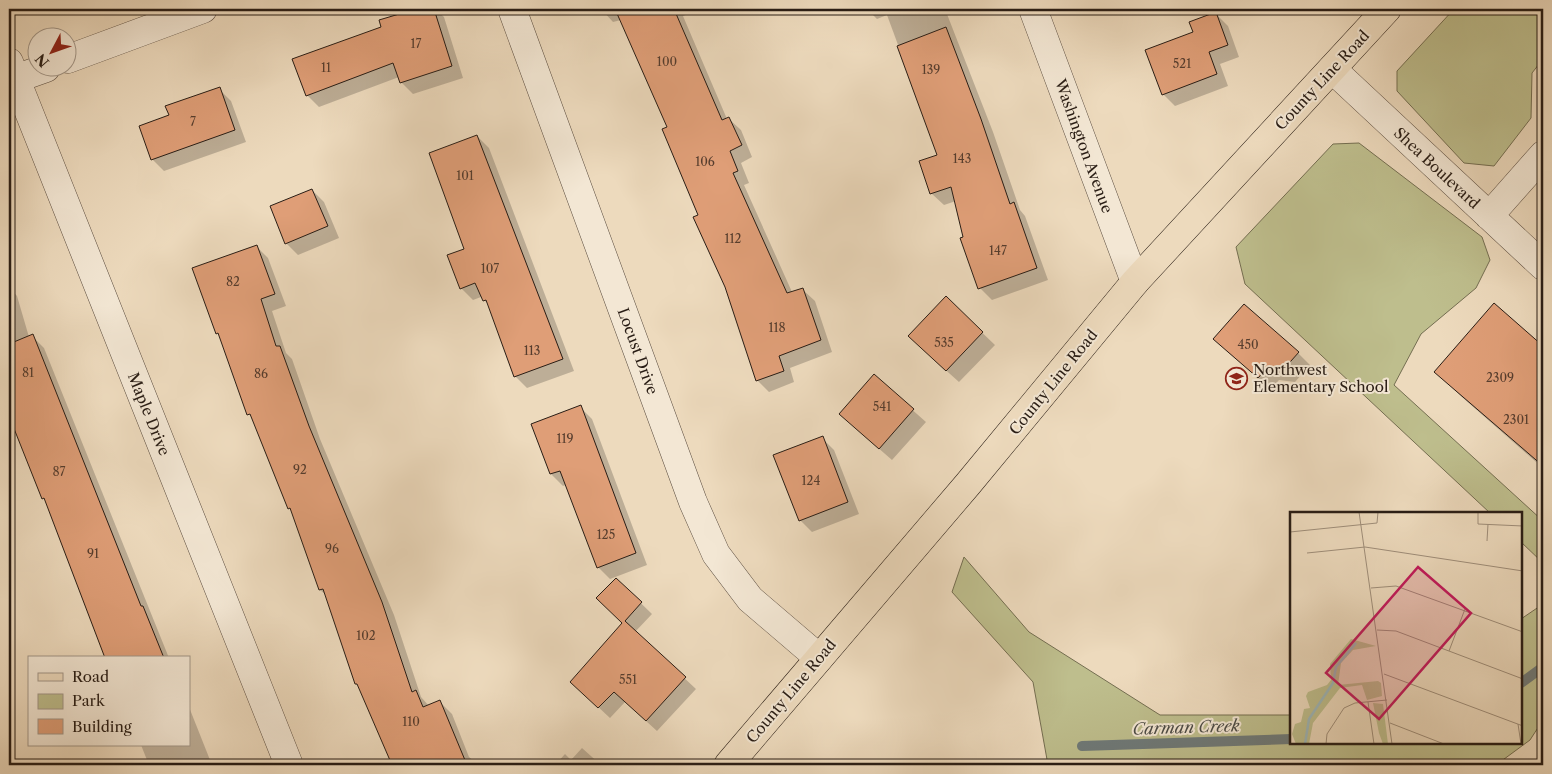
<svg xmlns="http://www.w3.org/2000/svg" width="1552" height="774" font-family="'Libre Caslon Text',serif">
  <rect width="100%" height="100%" fill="#eddabd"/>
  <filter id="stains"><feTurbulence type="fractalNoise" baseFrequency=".004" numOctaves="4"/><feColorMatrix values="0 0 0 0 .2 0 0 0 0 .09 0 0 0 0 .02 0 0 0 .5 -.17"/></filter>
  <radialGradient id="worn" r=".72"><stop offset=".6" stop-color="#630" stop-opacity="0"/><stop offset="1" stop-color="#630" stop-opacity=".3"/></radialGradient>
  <path fill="#bebe8d" stroke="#746e51" d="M1454,9H1543V59L1532,73L1531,118L1494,166L1464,163L1397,91V71Z
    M1359,143L1482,237L1490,260L1476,288L1421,334L1394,385L1543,521V563L1521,542V513H1490L1245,284L1236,247L1333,144Z
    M964,557L1029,632L1160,715H1291V743H1521V619L1543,604V720L1530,740L1496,765H1048L1033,682L952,592Z"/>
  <path fill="#0003" d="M420,9H435L444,17L463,78L413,94L401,82L399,77L319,107L307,95L383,28L381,21Z
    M601,9H701L683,16L727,119H729L741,130L752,157L741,163L749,183L744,185L792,292L803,290L815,301L832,352L790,368L794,382L769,392L757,380L726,287L668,128L621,20L613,22Z
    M867,9H945L993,132L1020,210L1025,216L1048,280L992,300L980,288L956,201L944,205L931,193L939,156L887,15L877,19Z
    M1216,14L1228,26L1239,57L1220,64L1228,86L1175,106L1163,94L1194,33Z
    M219,89L231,101L246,142L164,171L152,159L170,116Z
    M477,136L489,148L574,371L527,388L515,376L490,306L481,297L473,300L461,288Z
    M312,190L324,202L339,238L298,255L286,243Z
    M256,246L268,258L286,306L272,311L286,353L292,359L320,439L394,615L421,697L429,706L440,702L452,714L469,757L479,765H394L361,688L356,684L326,595L320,590L292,512L289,508L253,418L249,414L222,338L217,333Z
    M9,287L17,296L29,337L32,336L44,348L169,658H106L47,502L43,498L9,413Z
    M946,298L995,345L959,382L921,348Z
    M1494,305L1543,347V468L1463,398L1436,372Z
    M1227,351L1298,353L1310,365L1295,382L1279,380L1271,389Z
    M874,376L926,422L892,460L853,426Z
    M580,407L592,419L647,565L610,579L598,567L566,485L563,486L551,474L532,425Z
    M822,438L834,450L859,514L812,532L800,520Z
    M616,579L652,614L635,632L696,689L657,731L625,702L610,718L582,692L624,624Z
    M189,707L212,765H149L141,745H189Z
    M582,748L601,765H555L565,754L571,760Z"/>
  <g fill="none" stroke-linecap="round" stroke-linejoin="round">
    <path stroke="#6f7a79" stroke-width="10" d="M1521,683L1543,667
      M1082,746L1291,739"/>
  </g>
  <path fill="#df9e77" stroke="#291d15" d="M416,9H434L452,66L400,83L393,63L306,96L292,59L381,27L379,20Z
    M615,9H674L722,120L729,117L742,145L730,151L738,171L733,173L787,293L803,288L821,340L779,356L784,371L756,381L725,287L693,217L698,215L662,129L667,127Z
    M1216,12L1228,45L1209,52L1217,74L1162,95L1145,50L1193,32L1189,22Z
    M946,27L981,119L1010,204L1014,202L1037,268L978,289L960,238L963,237L951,187L930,194L919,161L937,155L897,46Z
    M220,87L235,130L151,160L139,126L169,115L165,106Z
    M477,135L563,359L514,377L486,300L483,301L475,283L460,289L447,255L464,249L429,153Z
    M312,189L328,226L285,244L270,206Z
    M257,245L275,294L261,299L276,346H280L309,426L382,602L412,692L416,690L423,707L440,700L467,765H392L357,684H355L323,589L319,590L290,508L288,509L250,414L247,415L218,333L216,334L192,268Z
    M946,296L983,332L946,371L908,336Z
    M1494,303L1543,346V466L1434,372Z
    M1244,304L1299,352L1283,370L1267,368L1258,378L1213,339Z
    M33,334L141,606H143L164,658H105L44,498L42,499L9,416V344Z
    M874,374L914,409L879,449L839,414Z
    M581,405L636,553L597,568L560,471L550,474L531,424Z
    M823,436L848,502L799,521L773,455Z
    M616,578L642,602L625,621L686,677L646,721L614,692L598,708L570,682L622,623L596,598Z"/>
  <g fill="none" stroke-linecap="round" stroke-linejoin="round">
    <defs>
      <path id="minor" d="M512,9L693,502L716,554L750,599L819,658
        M1033,9L1135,282
        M68,59L203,9
        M9,62L289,765
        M1332,69L1543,266
        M15,79L46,68
        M1489,216L1543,155"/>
      <path id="major" d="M728,765L968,484L1135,282L1387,9"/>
    </defs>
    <use href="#minor" stroke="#5a4c3f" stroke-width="29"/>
    <use href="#major" stroke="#291d15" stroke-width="29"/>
    <use href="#minor" stroke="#f3e7d4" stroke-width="28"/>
    <use href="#major" stroke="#eddabd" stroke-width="28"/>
  </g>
  <defs>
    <symbol id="school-ring" viewBox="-11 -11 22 22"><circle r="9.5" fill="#f3e7d4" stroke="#8f2418" stroke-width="1.5"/><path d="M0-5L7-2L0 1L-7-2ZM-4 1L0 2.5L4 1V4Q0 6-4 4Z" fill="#8f2418"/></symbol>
  </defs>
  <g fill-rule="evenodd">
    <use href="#school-ring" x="1224" y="366" width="25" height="25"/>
  </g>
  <g text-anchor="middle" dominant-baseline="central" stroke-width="4" stroke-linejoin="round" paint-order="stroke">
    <g font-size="12" fill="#563d2e">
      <text x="416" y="43">17</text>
      <text x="667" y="61">100</text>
      <text x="1182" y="63">521</text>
      <text x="326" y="67">11</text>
      <text x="931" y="69">139</text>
      <text x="193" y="121">7</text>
      <text x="962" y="158">143</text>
      <text x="705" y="161">106</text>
      <text x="465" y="175">101</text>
      <text x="733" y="238">112</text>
      <text x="998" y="250">147</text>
      <text x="490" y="268">107</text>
      <text x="233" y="281">82</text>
      <text x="777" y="327">118</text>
      <text x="944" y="342">535</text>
      <text x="1248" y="344">450</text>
      <text x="532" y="350">113</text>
      <text x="28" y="372">81</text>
      <text x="261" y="373">86</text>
      <text x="1500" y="377">2309</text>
      <text x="882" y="406">541</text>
      <text x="1516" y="419">2301</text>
      <text x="565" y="438">119</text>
      <text x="300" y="469">92</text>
      <text x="59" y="471">87</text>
      <text x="811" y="480">124</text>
      <text x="606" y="534">125</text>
      <text x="332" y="548">96</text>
      <text x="93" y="553">91</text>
      <text x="366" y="635">102</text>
      <text x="628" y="679">551</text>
      <text x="411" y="721">110</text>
    </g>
    <g font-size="15" fill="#291d15" stroke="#f3e7d4">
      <text transform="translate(1322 80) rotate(-47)">County Line Road</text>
      <text transform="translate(1084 146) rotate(70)">Washington Avenue</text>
      <text transform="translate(1437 168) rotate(43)">Shea Boulevard</text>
      <text transform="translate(638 351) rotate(70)">Locust Drive</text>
      <text transform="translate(1053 382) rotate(-51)">County Line Road</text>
      <text transform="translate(149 414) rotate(68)">Maple Drive</text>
      <text transform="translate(791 691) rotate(-50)">County Line Road</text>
    </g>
    <g font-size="15" fill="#291d15" stroke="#f3e7d4" text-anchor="start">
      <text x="1253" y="369">Northwest<tspan x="1253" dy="17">Elementary School</tspan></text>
    </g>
    <g font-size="16" font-style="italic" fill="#4c4c47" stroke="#f3e7d4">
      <text transform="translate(1186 727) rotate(-2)">Carman Creek</text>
    </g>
  </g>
  <g transform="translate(1290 512)">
    <rect width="232" height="232" fill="#eddabd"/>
    <path d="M61,127L86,134L63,138L51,151L48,173L88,169L91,171L92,184L77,188L72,173L50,176L23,211L19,232H6L2,222L5,212L11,210L14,197L20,196L16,184L18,180L37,173L41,168L40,152ZM83,191L93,192L98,232H93L89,221Z" fill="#bebe8d"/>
    <path fill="none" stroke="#9db8bb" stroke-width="2.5" d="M15,232L19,207L43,171L46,155L66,131"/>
    <path fill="none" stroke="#9f8e7a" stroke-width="1" d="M69,0L102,232M188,0V12L233,14M0,20L87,11L88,0M197,29L198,12M17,41L75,35L233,59M81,76L106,74L233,120M87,118L106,119L233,167M159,139L175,97M94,162L233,214M78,190L84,232M100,211L154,232M228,212L231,232M36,232L37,222L54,196L65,191L97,188"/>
    <path fill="#c2185b" fill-opacity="0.15" stroke="#c2185b" stroke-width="2.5" d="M128,55L181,101L89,207L36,161Z"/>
    <rect width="232" height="232" fill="none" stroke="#291d15" stroke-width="2.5"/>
  </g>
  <rect width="1552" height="774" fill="none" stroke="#eddabd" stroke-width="30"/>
  <rect x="10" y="10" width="1532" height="754" fill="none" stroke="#291d15" stroke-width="2.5"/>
  <rect x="15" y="15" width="1522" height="744" fill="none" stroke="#291d15"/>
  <rect x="28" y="656" width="162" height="90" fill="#f3e7d4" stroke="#a29688"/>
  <rect x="38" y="673" width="25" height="8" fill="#eddabd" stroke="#a29688"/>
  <text x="72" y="682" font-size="15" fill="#291d15">Road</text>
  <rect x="38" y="694" width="25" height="15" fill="#bebe8d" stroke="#a29688"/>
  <text x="72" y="706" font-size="15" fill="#291d15">Park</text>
  <rect x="38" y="719" width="25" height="15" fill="#df9e77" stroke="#a29688"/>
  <text x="72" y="732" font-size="15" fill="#291d15">Building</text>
  <g transform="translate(52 52) rotate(229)"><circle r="24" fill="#f3e7d4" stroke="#a29688"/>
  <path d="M0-4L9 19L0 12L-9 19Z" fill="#8f2418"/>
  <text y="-8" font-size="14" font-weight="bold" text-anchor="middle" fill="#291d15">N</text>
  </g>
  <rect width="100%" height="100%" filter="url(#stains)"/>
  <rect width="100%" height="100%" fill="url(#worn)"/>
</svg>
